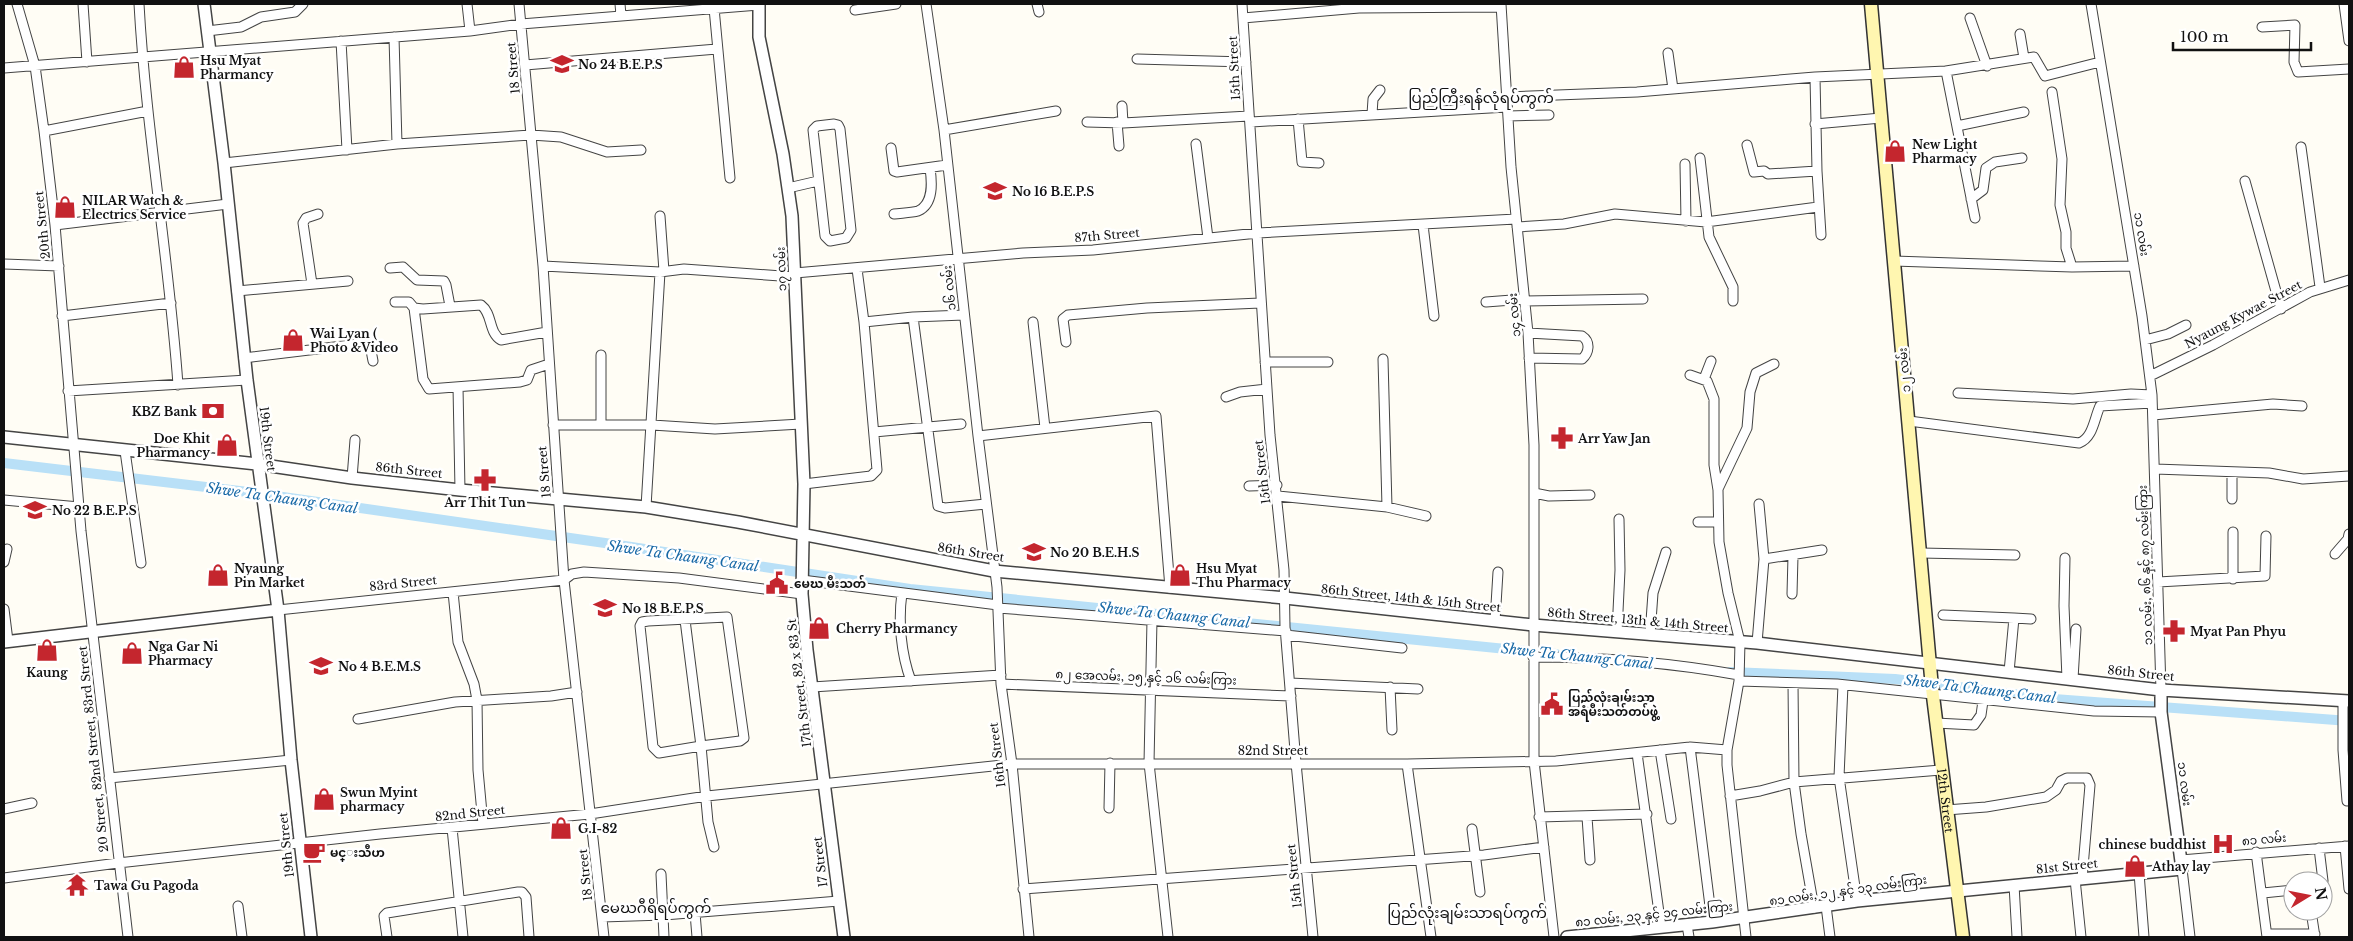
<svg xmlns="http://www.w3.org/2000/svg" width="2353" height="941" font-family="'Libre Baskerville','Noto Sans Myanmar',serif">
  <rect width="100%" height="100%" fill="#fffdf5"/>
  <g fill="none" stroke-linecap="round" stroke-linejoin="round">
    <path stroke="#b9e0f7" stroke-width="10" d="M4,463L248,492L605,543L910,589L1556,654
      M1730,672L1895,679L2054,699L2349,721"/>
    <defs>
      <path id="minor" d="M17,4L35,66L44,131L55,225L81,531L128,937
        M83,4L87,62
        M139,4C146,131 169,257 178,385
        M467,4L470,31
        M519,4L543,266L564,580L604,937
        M620,4L621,15
        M926,4L944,130L978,436L997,587L1001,684L1012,764L1029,937
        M1037,4L1039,12
        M1242,4L1270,435L1284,570L1285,627L1296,763L1313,937
        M1501,4L1511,167L1528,333L1534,445V761L1554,937
        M2091,4L2142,316L2152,395L2161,690
        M2344,4L2349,41
        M714,8L730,178
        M855,10L896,4
        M1243,18L1359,8L1501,7
        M1970,18L1987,66
        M2262,27L2295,25L2294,62L2298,72L2349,69
        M207,31L241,27L261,17L295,12L303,4
        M2020,34L2024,58
        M394,37L397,144
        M341,41L347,150
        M1668,53L1673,89
        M1137,59L1246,62
        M525,65L717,49
        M4,68L333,42L470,31L521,24L759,5
        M1946,71L1975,218
        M1815,77L1817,171L1821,235
        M2052,92L2062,159L2060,205L2066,232V248L2072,267
        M1506,97L1637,92L1815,77L1946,71L2034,57L2045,76L2100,62
        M1122,106L1123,123
        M1372,114L1373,99L1380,90
        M1508,116L1549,115
        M1298,119L1302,162L1319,163
        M1087,122L1123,123L1249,116
        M1117,122L1119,146
        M1251,122L1507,107
        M834,124L838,125L840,129L851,230L846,238L830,241L825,236L813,130L817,126Z
        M1815,124L1881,118
        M1957,126L2024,112
        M944,130L1056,111
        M44,131L148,111
        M1196,144L1208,238
        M1747,145L1754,172L1764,171L1768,174L1817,171
        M2301,147L2320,287
        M891,148L894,171L897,172L947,165
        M1700,158L1709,237L1733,287V301
        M224,163L397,144L531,135L561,137L607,152L641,150
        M1685,164L1686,221
        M2245,181L2281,309
        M788,188L818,181
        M1971,199L1983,190L1986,168L1995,162L2022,158
        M894,214C901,213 911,213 918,211C934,204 932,182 930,168
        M660,216L664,271
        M55,225L228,204
        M1423,225L1434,316
        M1517,227L1564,224L1615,214L1706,222L1818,207
        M1894,261L2072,267L2134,266
        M4,264L59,266
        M543,266L660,272L684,269L795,277
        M390,268L403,267L417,280L444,281L446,285L450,306
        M795,273L1023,253L1093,250L1258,233L1516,219
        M312,284L303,223L306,218L318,214
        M237,291L348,281
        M1525,301L1643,299
        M395,302H409L414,308L423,309L481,305C493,314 488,332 501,340L547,332
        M1486,302L1525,299
        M414,308L423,379L429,389L520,382L527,380L531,370L549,364
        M62,316L171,303
        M913,317L964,315
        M864,322L913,317L938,506L945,508L986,504
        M1033,322L1045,428
        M1528,333L1582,336C1591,342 1589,353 1582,359L1529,358
        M2145,340L2168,334L2186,325
        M1066,342L1063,319L1068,315L1147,308L1260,303
        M601,355V425
        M244,358L367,343L370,345L373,361
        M1383,359L1387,507
        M1265,362H1328
        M1690,375L1707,381L1714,399V465L1718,490L1719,542L1728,593L1740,642L1739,681L1727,750V765L1746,937
        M2150,376L2213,345L2310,292L2349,280
        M1704,379L1711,361
        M458,387L460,490
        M68,391L247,380
        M1958,393L2073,399L2131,394L2152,395
        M1226,397L1240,392L1267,389
        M2153,415L2273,404L2302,406
        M1909,421L2079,443C2093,438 2094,419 2100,406L2152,403
        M553,425H652L715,429L801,424
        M874,432L961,424
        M978,436L1156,416L1170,588
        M125,451L141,563
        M2155,469L2269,473L2303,479L2349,476
        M352,478L355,440
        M804,484L871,476L877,470L864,322L857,269
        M1249,486L1277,485
        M1718,489L1747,428L1750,392L1756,373L1774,364
        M1534,493L1549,496L1590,495
        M1278,496L1387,507L1426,516
        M2232,499V473
        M4,500L79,507
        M646,507L660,272
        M1698,522H1718
        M2233,532V579
        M1921,553L2015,555
        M2335,554L2348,539L2349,534
        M2065,558L2064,606L2067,679
        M1764,559L1822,550
        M4,562L7,549
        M802,580L998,605
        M2158,582L2265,576L2266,536
        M453,592L458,642L474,684L477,700L478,770L483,824
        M902,593C898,621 901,654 911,681
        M1792,594L1793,556
        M998,608L1286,631
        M4,609L8,641
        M278,610L564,580L572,574L584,572L679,578L802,594
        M1943,615L2014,618L2009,672
        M2014,618L2031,619
        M685,620L701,746L740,741L744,738L727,617L648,621L642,622L640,626L653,747L659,753L701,746L708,822L714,847
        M1152,620L1149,763L1168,937
        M1495,621L1498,572
        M1617,632L1620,570L1619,519
        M1286,635L1402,648
        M1650,635L1653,593L1666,552
        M1757,643L1764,559L1759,504
        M1533,657C1601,657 1672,663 1739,675
        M2073,679L2076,629
        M1739,681L1837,684L2094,711L2161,712
        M1290,683L1418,689
        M1793,683L1794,782L1801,834L1814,908
        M1001,684L1291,696
        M1843,685L1839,777L1857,901
        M812,687L1001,675
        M1390,687L1392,730
        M2343,701V750L2347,801
        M358,719L455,702L551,696L577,692
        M1936,723L1974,725L1981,715L1983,701
        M1690,747L1712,922
        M1660,750L1671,819
        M1637,753L1661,927
        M1407,764L1431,937
        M109,778L291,760
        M1730,796L1760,791L1794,782L1941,770
        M1109,808L1110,763
        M4,809L32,803
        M1946,810L1986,807L2046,797L2056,790L2061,781L2067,778H2087L2090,785L2082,879
        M1539,817L1647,814
        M1587,817L1590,860
        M452,828L463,937
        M1472,829L1480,892
        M2345,846L2349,889
        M2319,848L2323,881
        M2256,852L2267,937
        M2181,860L2349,846
        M2182,869L2190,937
        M2139,873L2144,937
        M661,874L664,937
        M4,878L118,863L380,834L590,814L707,796L1012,764H1407L1556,761L1690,747L1727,750
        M2075,879L2081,937
        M2014,885L2017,937
        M1023,889L1484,855L1544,847
        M2263,893L2293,890
        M238,906L242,937
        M1826,906L1830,937
        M2311,911L2315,937
        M695,913L697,937
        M602,917L664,915L839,901
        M1687,925L1689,937
        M2267,934H2315
        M387,937L384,916L387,913L518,892H522L526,897L529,937"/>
      <path id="tertiary" d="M204,4L224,163L247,380L278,610L291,760L311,937
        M759,4V37L783,154L792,216L804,484L802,594L807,650L844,937
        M4,437L257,464L352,478L460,490L646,507L738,522L994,571L1285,598L1533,625L1757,643L2161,690L2349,701
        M4,642L278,610
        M1567,937L1712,922L1857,901L2182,869L2161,712V690"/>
      <g id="secondary">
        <path id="s1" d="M1871,4L1932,688L1963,937"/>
      </g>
    </defs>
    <use href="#minor" stroke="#444" stroke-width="11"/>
    <use href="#tertiary" stroke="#444" stroke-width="14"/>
    <use href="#secondary" stroke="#333" stroke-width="15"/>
    <use href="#minor" stroke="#fff" stroke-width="9"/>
    <use href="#tertiary" stroke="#fff" stroke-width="11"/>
    <use href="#secondary" stroke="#fff6b0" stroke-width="12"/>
  </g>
  <defs>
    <symbol id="school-bare" viewBox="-9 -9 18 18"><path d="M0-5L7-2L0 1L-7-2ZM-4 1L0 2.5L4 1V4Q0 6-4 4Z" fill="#c4262e" stroke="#fff" stroke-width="2.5" paint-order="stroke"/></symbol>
    <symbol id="shop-bare" viewBox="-9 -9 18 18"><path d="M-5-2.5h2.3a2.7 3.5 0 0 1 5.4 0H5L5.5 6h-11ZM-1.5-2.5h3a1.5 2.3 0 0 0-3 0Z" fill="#c4262e" stroke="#fff" stroke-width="2.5" paint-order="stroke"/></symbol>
    <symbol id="bank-bare" viewBox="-9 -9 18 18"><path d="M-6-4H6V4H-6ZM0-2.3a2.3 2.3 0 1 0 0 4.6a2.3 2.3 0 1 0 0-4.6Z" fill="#c4262e" stroke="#fff" stroke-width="2.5" paint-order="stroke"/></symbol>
    <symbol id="pharmacy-bare" viewBox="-9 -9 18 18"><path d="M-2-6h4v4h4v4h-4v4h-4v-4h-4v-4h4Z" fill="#c4262e" stroke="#fff" stroke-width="2.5" paint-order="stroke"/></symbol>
    <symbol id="civic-bare" viewBox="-9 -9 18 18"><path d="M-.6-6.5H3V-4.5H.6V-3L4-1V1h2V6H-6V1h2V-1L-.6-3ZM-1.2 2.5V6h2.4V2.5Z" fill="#c4262e" stroke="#fff" stroke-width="2.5" paint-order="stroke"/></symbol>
    <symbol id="hospital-bare" viewBox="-9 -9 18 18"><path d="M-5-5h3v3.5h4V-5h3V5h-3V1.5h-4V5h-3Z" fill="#c4262e" stroke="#fff" stroke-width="2.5" paint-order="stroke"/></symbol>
    <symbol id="cafe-bare" viewBox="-9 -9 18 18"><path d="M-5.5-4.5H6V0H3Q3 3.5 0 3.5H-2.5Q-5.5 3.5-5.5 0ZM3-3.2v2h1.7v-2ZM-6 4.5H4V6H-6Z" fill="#c4262e" stroke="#fff" stroke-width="2.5" paint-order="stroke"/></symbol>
    <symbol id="temple-bare" viewBox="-9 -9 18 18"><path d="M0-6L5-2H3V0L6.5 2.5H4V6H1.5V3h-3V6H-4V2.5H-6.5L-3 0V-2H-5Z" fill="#c4262e" stroke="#fff" stroke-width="2.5" paint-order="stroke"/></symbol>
  </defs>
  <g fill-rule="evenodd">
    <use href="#school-bare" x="546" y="48" width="32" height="32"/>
    <use href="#shop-bare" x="168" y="51" width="32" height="32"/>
    <use href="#shop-bare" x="1879" y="135" width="32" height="32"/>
    <use href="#school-bare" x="979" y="175" width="32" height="32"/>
    <use href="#shop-bare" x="49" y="191" width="32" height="32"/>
    <use href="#shop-bare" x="277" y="324" width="32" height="32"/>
    <use href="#bank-bare" x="197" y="395" width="32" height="32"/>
    <use href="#pharmacy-bare" x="1546" y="422" width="32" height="32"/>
    <use href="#shop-bare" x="211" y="429" width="32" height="32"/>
    <use href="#pharmacy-bare" x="469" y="464" width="32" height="32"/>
    <use href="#school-bare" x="19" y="494" width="32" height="32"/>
    <use href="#school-bare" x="1018" y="536" width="32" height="32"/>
    <use href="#shop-bare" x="202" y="559" width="32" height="32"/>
    <use href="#shop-bare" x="1164" y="559" width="32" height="32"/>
    <use href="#civic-bare" x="761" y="567" width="32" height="32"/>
    <use href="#school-bare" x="589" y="592" width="32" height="32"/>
    <use href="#shop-bare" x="803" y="612" width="32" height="32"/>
    <use href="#pharmacy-bare" x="2158" y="615" width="32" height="32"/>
    <use href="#shop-bare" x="31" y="634" width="32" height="32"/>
    <use href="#shop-bare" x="116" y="637" width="32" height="32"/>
    <use href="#school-bare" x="305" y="650" width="32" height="32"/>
    <use href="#civic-bare" x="1536" y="688" width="32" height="32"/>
    <use href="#shop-bare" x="308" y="783" width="32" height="32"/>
    <use href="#shop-bare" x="545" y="812" width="32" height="32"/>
    <use href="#hospital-bare" x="2207" y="828" width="32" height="32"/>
    <use href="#cafe-bare" x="298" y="836" width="32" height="32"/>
    <use href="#shop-bare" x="2119" y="850" width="32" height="32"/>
    <use href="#temple-bare" x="61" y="869" width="32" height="32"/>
  </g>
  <g text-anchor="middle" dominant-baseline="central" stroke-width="5" stroke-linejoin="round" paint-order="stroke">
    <g font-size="12" font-weight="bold" fill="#111" stroke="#fff" text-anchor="start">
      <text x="200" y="60">Hsu Myat<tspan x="200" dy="14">Pharmancy</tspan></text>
      <text x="578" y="64">No 24 B.E.P.S</text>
      <text x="1912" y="144">New Light<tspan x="1912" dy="14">Pharmacy</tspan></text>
      <text x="1012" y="191">No 16 B.E.P.S</text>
      <text x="82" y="200">NILAR Watch &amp;<tspan x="82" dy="14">Electrics Service</tspan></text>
      <text x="310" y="333">Wai Lyan (<tspan x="310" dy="14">Photo &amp;Video</tspan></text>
      <text x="197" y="411" text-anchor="end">KBZ Bank</text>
      <text x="210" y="438" text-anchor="end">Doe Khit<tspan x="210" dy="14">Pharmancy</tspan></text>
      <text x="1578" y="438">Arr Yaw Jan</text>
      <text x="485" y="502" text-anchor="middle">Arr Thit Tun</text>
      <text x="52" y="510">No 22 B.E.P.S</text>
      <text x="1050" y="552">No 20 B.E.H.S</text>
      <text x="234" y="568">Nyaung<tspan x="234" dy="14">Pin Market</tspan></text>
      <text x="1196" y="568">Hsu Myat<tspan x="1196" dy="14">Thu Pharmacy</tspan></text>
      <text x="794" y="583">မေဃ မီးသတ်</text>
      <text x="622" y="608">No 18 B.E.P.S</text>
      <text x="836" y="628">Cherry Pharmancy</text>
      <text x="2190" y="631">Myat Pan Phyu</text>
      <text x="148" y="646">Nga Gar Ni<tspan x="148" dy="14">Pharmacy</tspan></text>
      <text x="338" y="666">No 4 B.E.M.S</text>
      <text x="47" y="672" text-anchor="middle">Kaung</text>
      <text x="1568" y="697">ပြည်လုံးချမ်းသာ<tspan x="1568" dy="14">အရံမီးသတ်တပ်ဖွဲ့</tspan></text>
      <text x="340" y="792">Swun Myint<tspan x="340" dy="14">pharmacy</tspan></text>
      <text x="578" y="828">G.I-82</text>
      <text x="2206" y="844" text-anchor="end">chinese buddhist</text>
      <text x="330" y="852">မင္းသီဟ</text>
      <text x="2152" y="866">Athay lay</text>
      <text x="94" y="885">Tawa Gu Pagoda</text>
    </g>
    <g font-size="12" fill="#111" stroke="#fff">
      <text transform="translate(513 68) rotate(-95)">18 Street</text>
      <text transform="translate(1234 68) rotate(-93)">15th Street</text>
      <text transform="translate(42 225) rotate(-96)">20th Street</text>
      <text transform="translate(2142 234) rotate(81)">၁၁ လမ်း</text>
      <text transform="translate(1107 235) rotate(-5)">87th Street</text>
      <text transform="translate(781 269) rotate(-92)">၁၇ လမ်း</text>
      <text transform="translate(949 288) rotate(-96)">၁၆ လမ်း</text>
      <text transform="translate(2243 314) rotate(-28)">Nyaung Kywae Street</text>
      <text transform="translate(1514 315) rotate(-95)">၁၄ လမ်း</text>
      <text transform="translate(1904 370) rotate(-95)">၁၂ လမ်း</text>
      <text transform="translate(268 439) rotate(83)">19th Street</text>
      <text transform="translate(409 470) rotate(6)">86th Street</text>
      <text transform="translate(544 472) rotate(-95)">18 Street</text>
      <text transform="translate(1262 472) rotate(-97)">15th Street</text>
      <text transform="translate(971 552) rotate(9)">86th Street</text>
      <text transform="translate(2145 565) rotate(-92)">၁၁ လမ်း, ၈၆ နှင့် ၈၇ လမ်းကြား</text>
      <text transform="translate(403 583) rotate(-6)">83rd Street</text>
      <text transform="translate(1411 598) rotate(6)">86th Street, 14th &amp; 15th Street</text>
      <text transform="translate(1638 620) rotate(5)">86th Street, 13th &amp; 14th Street</text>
      <text transform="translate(2141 673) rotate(6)">86th Street</text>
      <text transform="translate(1146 677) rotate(2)">၈၂ အေလမ်း, ၁၅ နှင့် ၁၆ လမ်းကြား</text>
      <text transform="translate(799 683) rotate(-97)">17th Street, 82 x 83 St</text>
      <text transform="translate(93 749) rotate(-96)">20 Street, 82nd Street, 83rd Street</text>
      <text x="1273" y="750">82nd Street</text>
      <text transform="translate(997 755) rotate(-97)">16th Street</text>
      <text transform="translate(2185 784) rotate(83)">၁၁ လမ်း</text>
      <text stroke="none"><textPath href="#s1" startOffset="800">12th Street</textPath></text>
      <text transform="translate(470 813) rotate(-6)">82nd Street</text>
      <text transform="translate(2264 839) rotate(-5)">၈၁ လမ်း</text>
      <text transform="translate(286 845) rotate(-96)">19th Street</text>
      <text transform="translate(820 862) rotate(-97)">17 Street</text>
      <text transform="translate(2067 866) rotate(-6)">81st Street</text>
      <text transform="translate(585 875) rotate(-96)">18 Street</text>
      <text transform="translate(1294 876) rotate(-96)">15th Street</text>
      <text transform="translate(1848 890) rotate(-8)">၈၁ လမ်း, ၁၂ နှင့် ၁၃ လမ်းကြား</text>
      <text transform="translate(1654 914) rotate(-6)">၈၁ လမ်း, ၁၃ နှင့် ၁၄ လမ်းကြား</text>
    </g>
    <g font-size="14" font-style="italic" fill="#1768a6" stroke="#fff">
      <text transform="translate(282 498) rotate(8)">Shwe Ta Chaung Canal</text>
      <text transform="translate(683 556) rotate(8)">Shwe Ta Chaung Canal</text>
      <text transform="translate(1174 615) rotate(6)">Shwe Ta Chaung Canal</text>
      <text transform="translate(1577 656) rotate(6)">Shwe Ta Chaung Canal</text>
      <text transform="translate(1980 689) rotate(7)">Shwe Ta Chaung Canal</text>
    </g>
    <g font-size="15" fill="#111" stroke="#fff">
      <text x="1481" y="97">ပြည်ကြီးရန်လုံရပ်ကွက်</text>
      <text x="656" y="907">မေဃဂီရိရပ်ကွက်</text>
      <text x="1467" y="912">ပြည်လုံးချမ်းသာရပ်ကွက်</text>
    </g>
  </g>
  <rect width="2353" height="941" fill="none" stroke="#111111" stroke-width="10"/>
  <g transform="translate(2308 896) rotate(80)"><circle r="24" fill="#ffffff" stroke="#a0a0a0"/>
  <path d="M0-4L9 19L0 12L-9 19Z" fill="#c4262e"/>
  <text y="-8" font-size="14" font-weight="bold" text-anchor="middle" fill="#111111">N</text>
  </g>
  <path d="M2173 42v8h138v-8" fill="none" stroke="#111111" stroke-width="2.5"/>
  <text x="2180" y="42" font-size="15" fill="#111111" stroke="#ffffff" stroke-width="4" paint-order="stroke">100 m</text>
</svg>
